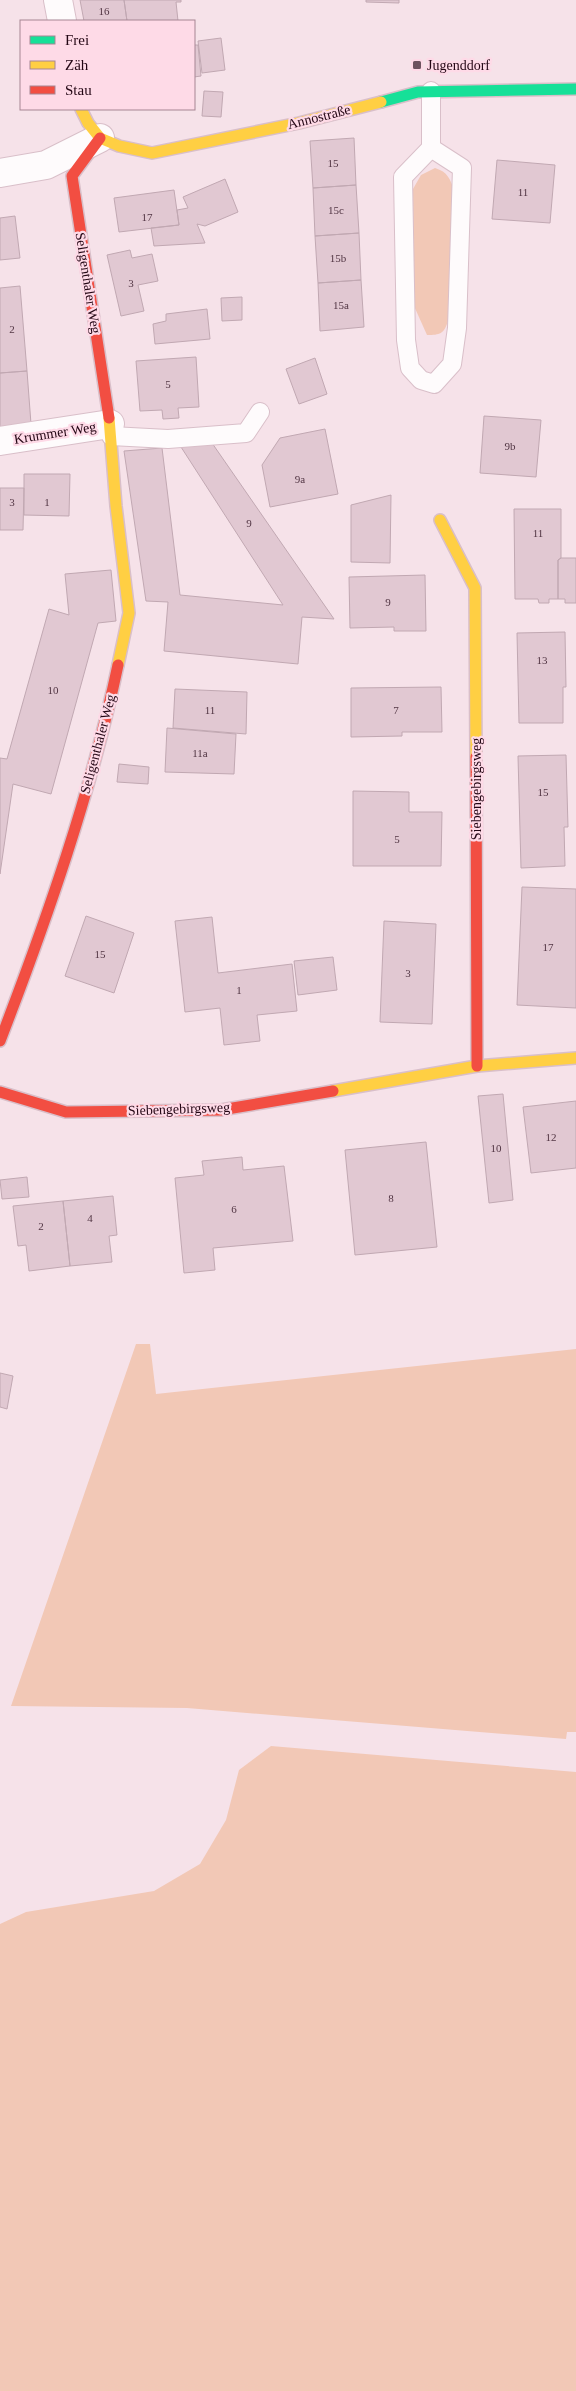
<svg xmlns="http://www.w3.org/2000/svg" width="576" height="2391" font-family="Georgia,serif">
  <rect width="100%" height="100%" fill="#f6e2e9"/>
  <path fill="#f2c8b6" d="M435,168C448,172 450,179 454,190L448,321C444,334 440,335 427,335L414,306L413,189L421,175Z
    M136,1344H150L156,1394L576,1349V1732H567L566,1739L187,1708L11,1706Z
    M271,1746L576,1772V2391H0V1924L26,1912L154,1891L200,1864L226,1820L239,1770Z"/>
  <path fill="#e1c8d2" stroke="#c1a8b2" d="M80,0H124L127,21H84Z
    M124,0H181V2H176L178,21H127Z
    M366,0H399V3L366,2Z
    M221,38L225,70L202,73L198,41Z
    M194,45H198L201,76L194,77Z
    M204,91L223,92L221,117L202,116Z
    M354,138L356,185L313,188L310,141Z
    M497,160L555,165L550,223L492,219Z
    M225,179L238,212L205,226L197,224L205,243L154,246L151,228L179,225L177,210L188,208L183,197Z
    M356,185L359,233L315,236L313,188Z
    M174,190L179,225L119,232L114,198Z
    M15,216L20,258L0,260V218Z
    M359,233L361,280L318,283L315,236Z
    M130,250L132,258L152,254L158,281L138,285L144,311L121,316L107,255Z
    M361,280L364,327L320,331L318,283Z
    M20,286L27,371L0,373V288Z
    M242,297V320L222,321L221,298Z
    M207,309L210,339L155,344L153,324L166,321V314Z
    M196,357L199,407L178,408L179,418L163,419L162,410L140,411L136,361Z
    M315,358L327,394L299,404L286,369Z
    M27,371L31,424L0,427V373Z
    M484,416L541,420L536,477L480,473Z
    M325,429L338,494L270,507L262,465L280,438Z
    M212,443L334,619L302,617L298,664L164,651L168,602L146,601L124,451L162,448L180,595L283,605L181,447Z
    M24,474H70L69,516L24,515Z
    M0,488H24L23,530H0Z
    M391,495L390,563L351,562V505Z
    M514,509H561V558L558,560V599H549V603H539L538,599H515Z
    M561,558H576V603H565V599H558V560Z
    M111,570L116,621L98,623L51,794L13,784L0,874V758L7,759L49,609L69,615L65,574Z
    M425,575L426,631H394V627L350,628L349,577Z
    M565,632L566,687H563V723H519L517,633Z
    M441,687L442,732H402V736L351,737V688Z
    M175,689L247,692L246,734L173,728Z
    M167,728L236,734L234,774L165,772Z
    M566,755L568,827H564L565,866L521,868L518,756Z
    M119,764L149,767L148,784L117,782Z
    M353,791L409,792V812H442L441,866H353Z
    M522,887L576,889V1008L517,1005Z
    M86,916L134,933L114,993L65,976Z
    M212,917L218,973L292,964L297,1011L257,1015L260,1041L224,1045L220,1008L185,1012L175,921Z
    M384,921L436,924L432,1024L380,1022Z
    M333,957L337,990L298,995L294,961Z
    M503,1094L513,1200L489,1203L478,1096Z
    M576,1101V1168L531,1173L523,1107Z
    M426,1142L437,1247L355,1255L345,1150Z
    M242,1157L243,1170L284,1166L293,1241L213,1248L215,1270L184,1273L175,1178L204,1175L202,1161Z
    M27,1177L29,1197L2,1199L0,1180Z
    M113,1196L117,1235L109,1236L112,1262L70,1266L63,1201Z
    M63,1201L70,1266L29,1271L26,1245L18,1246L13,1206Z
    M0,1373L13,1376L7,1409L0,1407Z"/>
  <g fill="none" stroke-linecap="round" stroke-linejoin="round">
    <defs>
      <path id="lane" d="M431,91V148L403,177L406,340L410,368L421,380L434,384L452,364L457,328L462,168L431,148
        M111,436L168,439L246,433L260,412"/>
      <path id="street" d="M58,0L62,21
        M0,173L46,165L100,138
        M0,441L110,424"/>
      <path id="fast" d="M381,102L418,92L576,89"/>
      <path id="slow" d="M81,109L88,123L100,138L119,146L152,153L299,123L381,102
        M109,418L116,506L129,613L118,665
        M440,520L475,588L476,757
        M333,1091L477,1066L576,1058"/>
      <path id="jam" d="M100,138L72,176L109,418
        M476,757L477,1066
        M0,1041C47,919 91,793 118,665
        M0,1092L66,1112L221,1110L333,1091"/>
    </defs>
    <use href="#lane" stroke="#d9bfc9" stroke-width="20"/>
    <use href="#street" stroke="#d9bfc9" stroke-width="30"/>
    <use href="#fast" stroke="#d9bfc9" stroke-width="14"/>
    <use href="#slow" stroke="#d9bfc9" stroke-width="14"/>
    <use href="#jam" stroke="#d9bfc9" stroke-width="14"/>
    <use href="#lane" stroke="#fefbfc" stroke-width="18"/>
    <use href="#street" stroke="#fefbfc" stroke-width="28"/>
    <use href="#fast" stroke="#16e098" stroke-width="11"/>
    <use href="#slow" stroke="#ffcf43" stroke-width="11"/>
    <use href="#jam" stroke="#f24e42" stroke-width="11"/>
  </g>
  <rect fill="#6d535f" stroke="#fedae7" stroke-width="2" x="412" y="60" width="10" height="10" rx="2.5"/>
  <g text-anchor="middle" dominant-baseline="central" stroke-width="4.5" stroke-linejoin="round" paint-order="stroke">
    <g font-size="11" fill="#523644">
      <text x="104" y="11">16</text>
      <text x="333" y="163">15</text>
      <text x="523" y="192">11</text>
      <text x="336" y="210">15c</text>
      <text x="147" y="217">17</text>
      <text x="338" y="258">15b</text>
      <text x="131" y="283">3</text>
      <text x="341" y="305">15a</text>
      <text x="12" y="329">2</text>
      <text x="168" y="384">5</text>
      <text x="510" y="446">9b</text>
      <text x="300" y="479">9a</text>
      <text x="12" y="502">3</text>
      <text x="47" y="502">1</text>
      <text x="249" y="523">9</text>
      <text x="538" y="533">11</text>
      <text x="388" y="602">9</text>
      <text x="542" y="660">13</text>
      <text x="53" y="690">10</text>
      <text x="210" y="710">11</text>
      <text x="396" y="710">7</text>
      <text x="200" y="753">11a</text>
      <text x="543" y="792">15</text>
      <text x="397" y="839">5</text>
      <text x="548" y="947">17</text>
      <text x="100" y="954">15</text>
      <text x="408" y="973">3</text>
      <text x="239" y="990">1</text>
      <text x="551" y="1137">12</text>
      <text x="496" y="1148">10</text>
      <text x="391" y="1198">8</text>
      <text x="234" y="1209">6</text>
      <text x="90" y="1218">4</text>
      <text x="41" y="1226">2</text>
    </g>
    <g font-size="14" fill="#230614" stroke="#fedae7" text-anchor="start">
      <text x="427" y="65">Jugenddorf</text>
    </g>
    <g font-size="14" fill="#230614" stroke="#fedae7">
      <text transform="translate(319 117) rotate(-14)">Annostraße</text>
      <text transform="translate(88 283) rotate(81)">Seligenthaler Weg</text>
      <text transform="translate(55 433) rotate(-9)">Krummer Weg</text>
      <text transform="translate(98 744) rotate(-75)">Seligenthaler Weg</text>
      <text transform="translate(476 789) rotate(-90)">Siebengebirgsweg</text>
      <text transform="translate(179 1109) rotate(-2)">Siebengebirgsweg</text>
    </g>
  </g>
  <rect x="20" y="20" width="175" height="90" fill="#fedae7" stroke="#a68593"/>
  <rect x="30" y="36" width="25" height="8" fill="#16e098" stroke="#a68593"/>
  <text x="65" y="45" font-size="15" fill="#230614">Frei</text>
  <rect x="30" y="61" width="25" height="8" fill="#ffcf43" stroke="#a68593"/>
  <text x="65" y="70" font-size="15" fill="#230614">Zäh</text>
  <rect x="30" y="86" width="25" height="8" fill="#f24e42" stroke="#a68593"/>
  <text x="65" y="95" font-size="15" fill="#230614">Stau</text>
</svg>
